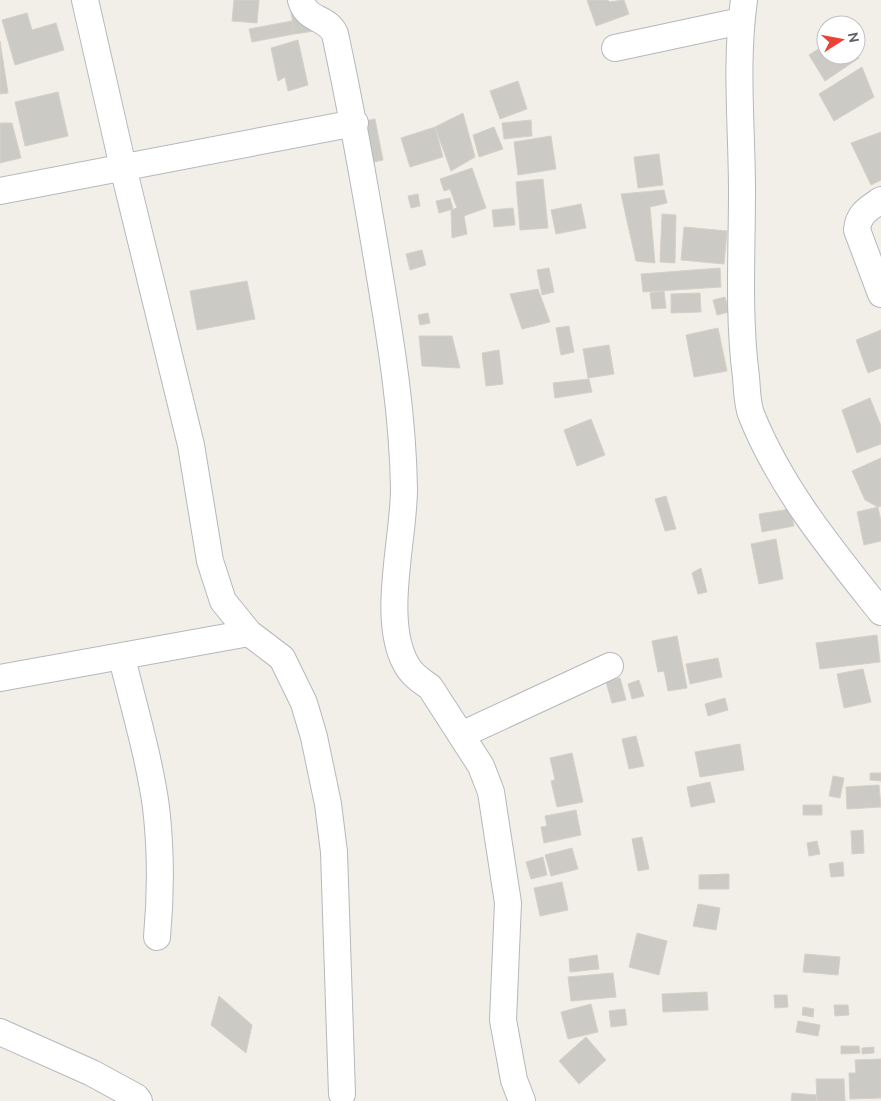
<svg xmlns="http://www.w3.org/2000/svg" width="881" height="1101" font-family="Ubuntu,sans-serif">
  <rect width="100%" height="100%" fill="#f1efe8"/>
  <path fill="#cccac5" stroke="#d6d1c6" d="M234,0H259L257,23L232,21Z
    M587,0H608L609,2L624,0L629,14L596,26Z
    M319,7L322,30L294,34L291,11Z
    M27,13L32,30L56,23L64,50L15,65L2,20Z
    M292,21L294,34L252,42L249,29Z
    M298,40L308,85L288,91L285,77L278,81L271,48Z
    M0,41L8,93L0,94Z
    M826,44V55H856V53L859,58L825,81L809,55Z
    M862,67L874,97L834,121L819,94Z
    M518,81L527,109L500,119L490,91Z
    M58,92L68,136L25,146L15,102Z
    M463,113L475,157L451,171L435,127Z
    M375,119L383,160L352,167L343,126Z
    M531,120L532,136L504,139L502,123Z
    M0,123H12L21,158L0,163Z
    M435,127L443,157L410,167L401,138Z
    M494,127L503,149L479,157L473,135Z
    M881,132V180L871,185L851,143Z
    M551,136L556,169L518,175L514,142Z
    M659,154L663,185L638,188L634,157Z
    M472,168L486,208L464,216L467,234L452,238L451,210L457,208L450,189L444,191L440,179Z
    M543,179L548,228L520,230L516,182Z
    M664,190L667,203L650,207L655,263L636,261L621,194Z
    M418,194L420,206L411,208L408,196Z
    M450,198L453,209L439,213L436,201Z
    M581,204L586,228L556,234L551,210Z
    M513,208L515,225L494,227L492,210Z
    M662,214L676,215L675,263L660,262Z
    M684,227L727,231L724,264L681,260Z
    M422,250L426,265L410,270L406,254Z
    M549,268L554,292L542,295L537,270Z
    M720,268L721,287L643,292L641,274Z
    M247,281L255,319L197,330L190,291Z
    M538,289L550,322L522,329L510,294Z
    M664,291L666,308L652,309L650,293Z
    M700,293L701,312L671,313V294Z
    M725,297L729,312L717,315L713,300Z
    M428,313L430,323L420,325L418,315Z
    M569,326L574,352L561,355L556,328Z
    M718,328L727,371L694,377L686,335Z
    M881,330V368L868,373L856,340Z
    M419,336H452L460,368L422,366Z
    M609,345L614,374L588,378L583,349Z
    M499,350L503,384L486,386L482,353Z
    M589,379L592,392L555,398L553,383Z
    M870,398L881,426V444L857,453L842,410Z
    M591,419L605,455L577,466L564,430Z
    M881,458V506L878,507L865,500L852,471Z
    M666,496L676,529L665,531L655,499Z
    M878,507L881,521V541L864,545L857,512Z
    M790,509L794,526L762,532L759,514Z
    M776,539L783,579L759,584L751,544Z
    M701,568L707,592L698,594L692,573Z
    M877,635L880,662L820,669L816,643Z
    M677,636L687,688L668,691L664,671L658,672L652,641Z
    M718,658L722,677L690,684L686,664Z
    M863,669L871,702L844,708L837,674Z
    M620,678L626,700L612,703L606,682Z
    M639,680L644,696L632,699L628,684Z
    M725,698L728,710L708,716L705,704Z
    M636,736L644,766L629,769L622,739Z
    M740,744L744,770L700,777L695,752Z
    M572,753L583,802L557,807L551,781L555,780L550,758Z
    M870,773H881V781L870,780Z
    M833,776L844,778L840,798L829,796Z
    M710,782L715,802L691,807L687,787Z
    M879,785L881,807L847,809L846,787Z
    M803,805H822V815H803Z
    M576,810L581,835L544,843L541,827L547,826L545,816Z
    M863,830L864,853L852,854L851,831Z
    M642,837L649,869L638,871L632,839Z
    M817,841L820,854L809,856L807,843Z
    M572,848L578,869L551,876L545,855Z
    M543,857L547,875L531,879L526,862Z
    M843,862L844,876L831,877L829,864Z
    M729,874V889H699V875Z
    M562,882L568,910L540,916L534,888Z
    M698,904L720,908L716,930L693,926Z
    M637,933L667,941L659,975L629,967Z
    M805,954L840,957L838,975L803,972Z
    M597,955L599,969L570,972L569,959Z
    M613,973L616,997L571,1001L568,977Z
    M707,992L708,1010L663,1012L662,994Z
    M774,995H787L788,1007L775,1008Z
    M219,996L252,1025L246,1053L211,1025Z
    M591,1004L598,1032L568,1039L561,1012Z
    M834,1005H848L849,1015L835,1016Z
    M803,1007L814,1009L813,1017L802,1015Z
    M625,1009L627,1025L611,1027L609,1011Z
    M798,1021L820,1025L818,1036L796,1032Z
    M586,1037L606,1060L579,1084L559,1061Z
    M841,1046H859L860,1053L841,1054Z
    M874,1047V1053L862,1054V1048Z
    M881,1059V1098L850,1099L849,1073H856L855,1060Z
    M816,1079H844L845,1101H817Z
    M792,1093L817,1095L816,1101H791Z"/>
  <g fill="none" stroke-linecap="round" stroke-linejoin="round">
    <defs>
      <path id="minor" d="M85,0L123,167L191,445L210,561L223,601L249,633L282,658L304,703L314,737L328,804L334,852L342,1094
        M301,0C307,22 327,16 335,34C352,113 366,192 379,271C391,343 403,416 404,489C404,539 381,619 406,664C411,674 421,681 430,687L481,766L491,792L508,903L503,1020L514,1080L522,1101
        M744,0C735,64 742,128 742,192C742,253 738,316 746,377C747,388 747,403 751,414C781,489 831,549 881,612
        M615,48L741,21
        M0,191L355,123
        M881,200C868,209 858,214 857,230L881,294
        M122,658C134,707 149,757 156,807C161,850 161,894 157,937
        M0,678L249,633
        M461,735L610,666
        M0,1032L92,1073L136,1097L139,1101"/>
    </defs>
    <use href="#minor" stroke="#b5b8bc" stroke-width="28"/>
    <use href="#minor" stroke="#fff" stroke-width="26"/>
  </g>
  <g transform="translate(841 40) rotate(79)"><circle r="24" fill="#ffffff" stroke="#bfc1c3"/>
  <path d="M0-4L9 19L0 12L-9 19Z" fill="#ea4335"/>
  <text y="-8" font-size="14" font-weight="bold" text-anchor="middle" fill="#5f6368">N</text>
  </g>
</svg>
